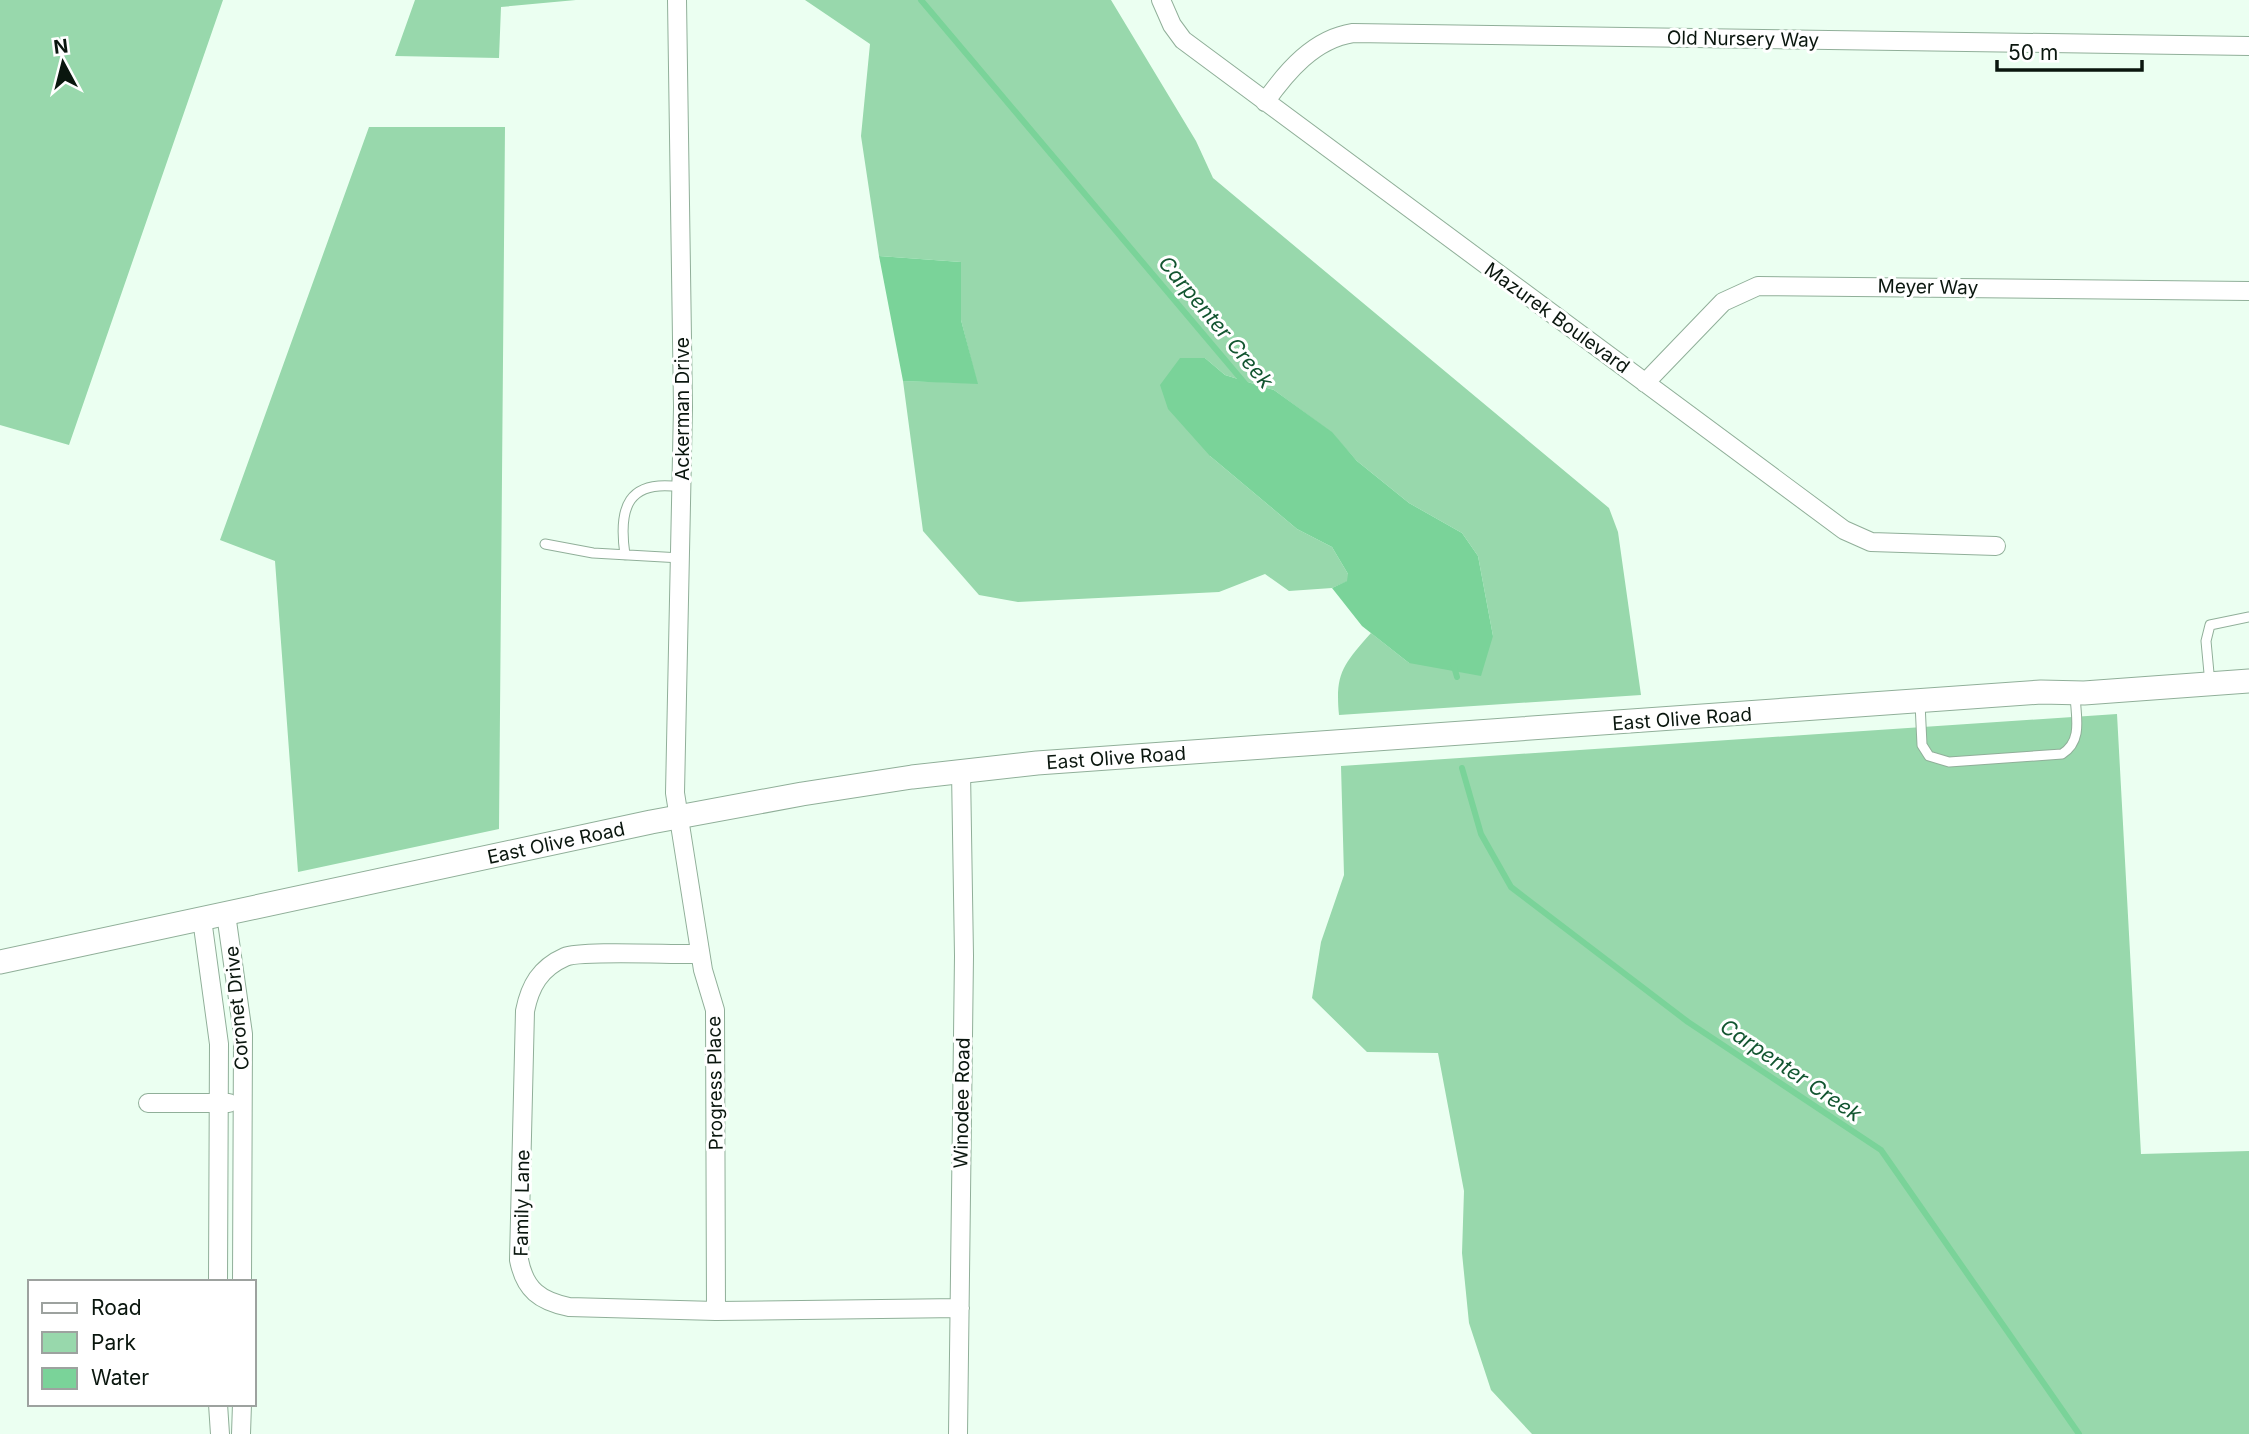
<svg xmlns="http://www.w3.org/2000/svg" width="2249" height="1434" font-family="Inter,sans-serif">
  <rect width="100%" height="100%" fill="#ebfff1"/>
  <path fill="#98d8ac" d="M0,0H223L69,445L0,425Z
    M415,0H576L501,7L499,58L395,56Z
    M805,0H1111L1196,141L1213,178L1609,508L1618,532L1641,695L1339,715C1335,673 1343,665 1371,633L1409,663L1493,636L1478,556L1462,533L1409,503L1357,461L1331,432L1274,390L1225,375L1205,358L1210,456L1297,529L1332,547L1348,574V581L1332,588L1289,591L1265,574L1219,592L1018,602L979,595L923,531L903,381L977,383L961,320V262L879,256L861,136L870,44Z
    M369,127H505L499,829L298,872L275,561L220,540Z
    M2117,714L2141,1154L2249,1151V1434H1532L1491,1390L1469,1323L1462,1253L1464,1191L1438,1053L1367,1052L1312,998L1321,942L1344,875L1341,766Z"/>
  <path fill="#7ad399" d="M879,256L961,262V320L978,384L903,381Z
    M1180,358H1205L1225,375L1274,390L1332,432L1357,461L1409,503L1462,533L1478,556L1493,636L1481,676L1409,663L1362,626L1332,588L1347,581L1348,574L1332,547L1297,529L1210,456L1168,409L1160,385Z"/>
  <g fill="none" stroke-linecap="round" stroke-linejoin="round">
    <path stroke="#7ad399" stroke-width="6" d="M921,0L1247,386
      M1453,663L1457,677
      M1462,768L1481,834L1511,887L1688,1022L1881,1150L2079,1434"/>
    <defs>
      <path id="service" d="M545,544L593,553L681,558
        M625,555C618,507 628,479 681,487
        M2210,684L2206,641L2210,625L2249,617
        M1920,703L1922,745L1929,756L1949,762L2062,754C2083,741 2076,717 2075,695"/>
      <path id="minor" d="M677,0L683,407L675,793L703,970L715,1010L716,1311
        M1161,0L1172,25L1183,40L1844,530L1871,542L1996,546
        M1265,102C1287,71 1314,39 1353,33L2249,46
        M1645,383L1723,302L1758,286L2249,291
        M226,914L243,1034L242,1282
        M202,919L219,1044L218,1282
        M700,954C676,955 581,950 565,957C540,968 530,986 525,1011L519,1260C525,1290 540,1301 569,1307L716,1311L960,1308
        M148,1103H229
        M218,1404L220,1434
        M241,1434L242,1404
        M958,1434L964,956L961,771"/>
      <path id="tertiary" d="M0,962L651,822L802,794L912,777L1037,763L2041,692L2084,693L2249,681"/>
    </defs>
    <use href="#service" stroke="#90af99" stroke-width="11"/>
    <use href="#minor" stroke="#90af99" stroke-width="20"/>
    <use href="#tertiary" stroke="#90af99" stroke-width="25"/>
    <use href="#service" stroke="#fff" stroke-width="9"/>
    <use href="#minor" stroke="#fff" stroke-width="18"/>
    <use href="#tertiary" stroke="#fff" stroke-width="23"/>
  </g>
  <g text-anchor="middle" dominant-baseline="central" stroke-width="6" stroke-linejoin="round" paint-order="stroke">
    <g font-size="19" fill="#0a160e" stroke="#fff">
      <text transform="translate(1743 39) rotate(1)">Old Nursery Way</text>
      <text transform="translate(1928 287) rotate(1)">Meyer Way</text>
      <text transform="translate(1557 318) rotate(36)">Mazurek Boulevard</text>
      <text transform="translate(682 409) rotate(-90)">Ackerman Drive</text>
      <text transform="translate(1682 719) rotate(-4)">East Olive Road</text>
      <text transform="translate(1116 758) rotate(-4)">East Olive Road</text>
      <text transform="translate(556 843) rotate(-12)">East Olive Road</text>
      <text transform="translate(237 1008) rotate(-95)">Coronet Drive</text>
      <text transform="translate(715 1083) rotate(-91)">Progress Place</text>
      <text transform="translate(962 1103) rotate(-89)">Winodee Road</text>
      <text transform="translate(522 1203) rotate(-89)">Family Lane</text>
    </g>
    <g font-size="21" font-style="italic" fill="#125530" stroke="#fff">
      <text transform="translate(1216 322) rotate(50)">Carpenter Creek</text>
      <text transform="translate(1791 1070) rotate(34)">Carpenter Creek</text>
    </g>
  </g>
  <rect x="28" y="1280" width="228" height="126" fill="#ffffff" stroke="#9da29f" stroke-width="2"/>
  <rect x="42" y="1303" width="35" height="10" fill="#ffffff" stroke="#9da29f" stroke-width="2"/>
  <text x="91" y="1315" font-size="21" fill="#0a160e">Road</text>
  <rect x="42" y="1332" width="35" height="21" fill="#98d8ac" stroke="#9da29f" stroke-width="2"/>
  <text x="91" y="1350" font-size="21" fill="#0a160e">Park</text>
  <rect x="42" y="1368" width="35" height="21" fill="#7ad399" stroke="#9da29f" stroke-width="2"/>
  <text x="91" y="1385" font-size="21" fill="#0a160e">Water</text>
  <g transform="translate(63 63) rotate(353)" stroke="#ffffff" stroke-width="5" paint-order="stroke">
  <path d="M0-5L12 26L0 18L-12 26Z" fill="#0a160e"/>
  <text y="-10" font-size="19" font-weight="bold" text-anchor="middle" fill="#0a160e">N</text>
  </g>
  <path d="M1997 60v10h145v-10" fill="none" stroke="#0a160e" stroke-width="3.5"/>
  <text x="2008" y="60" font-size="21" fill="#0a160e" stroke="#ffffff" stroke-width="5" paint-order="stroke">50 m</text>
</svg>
